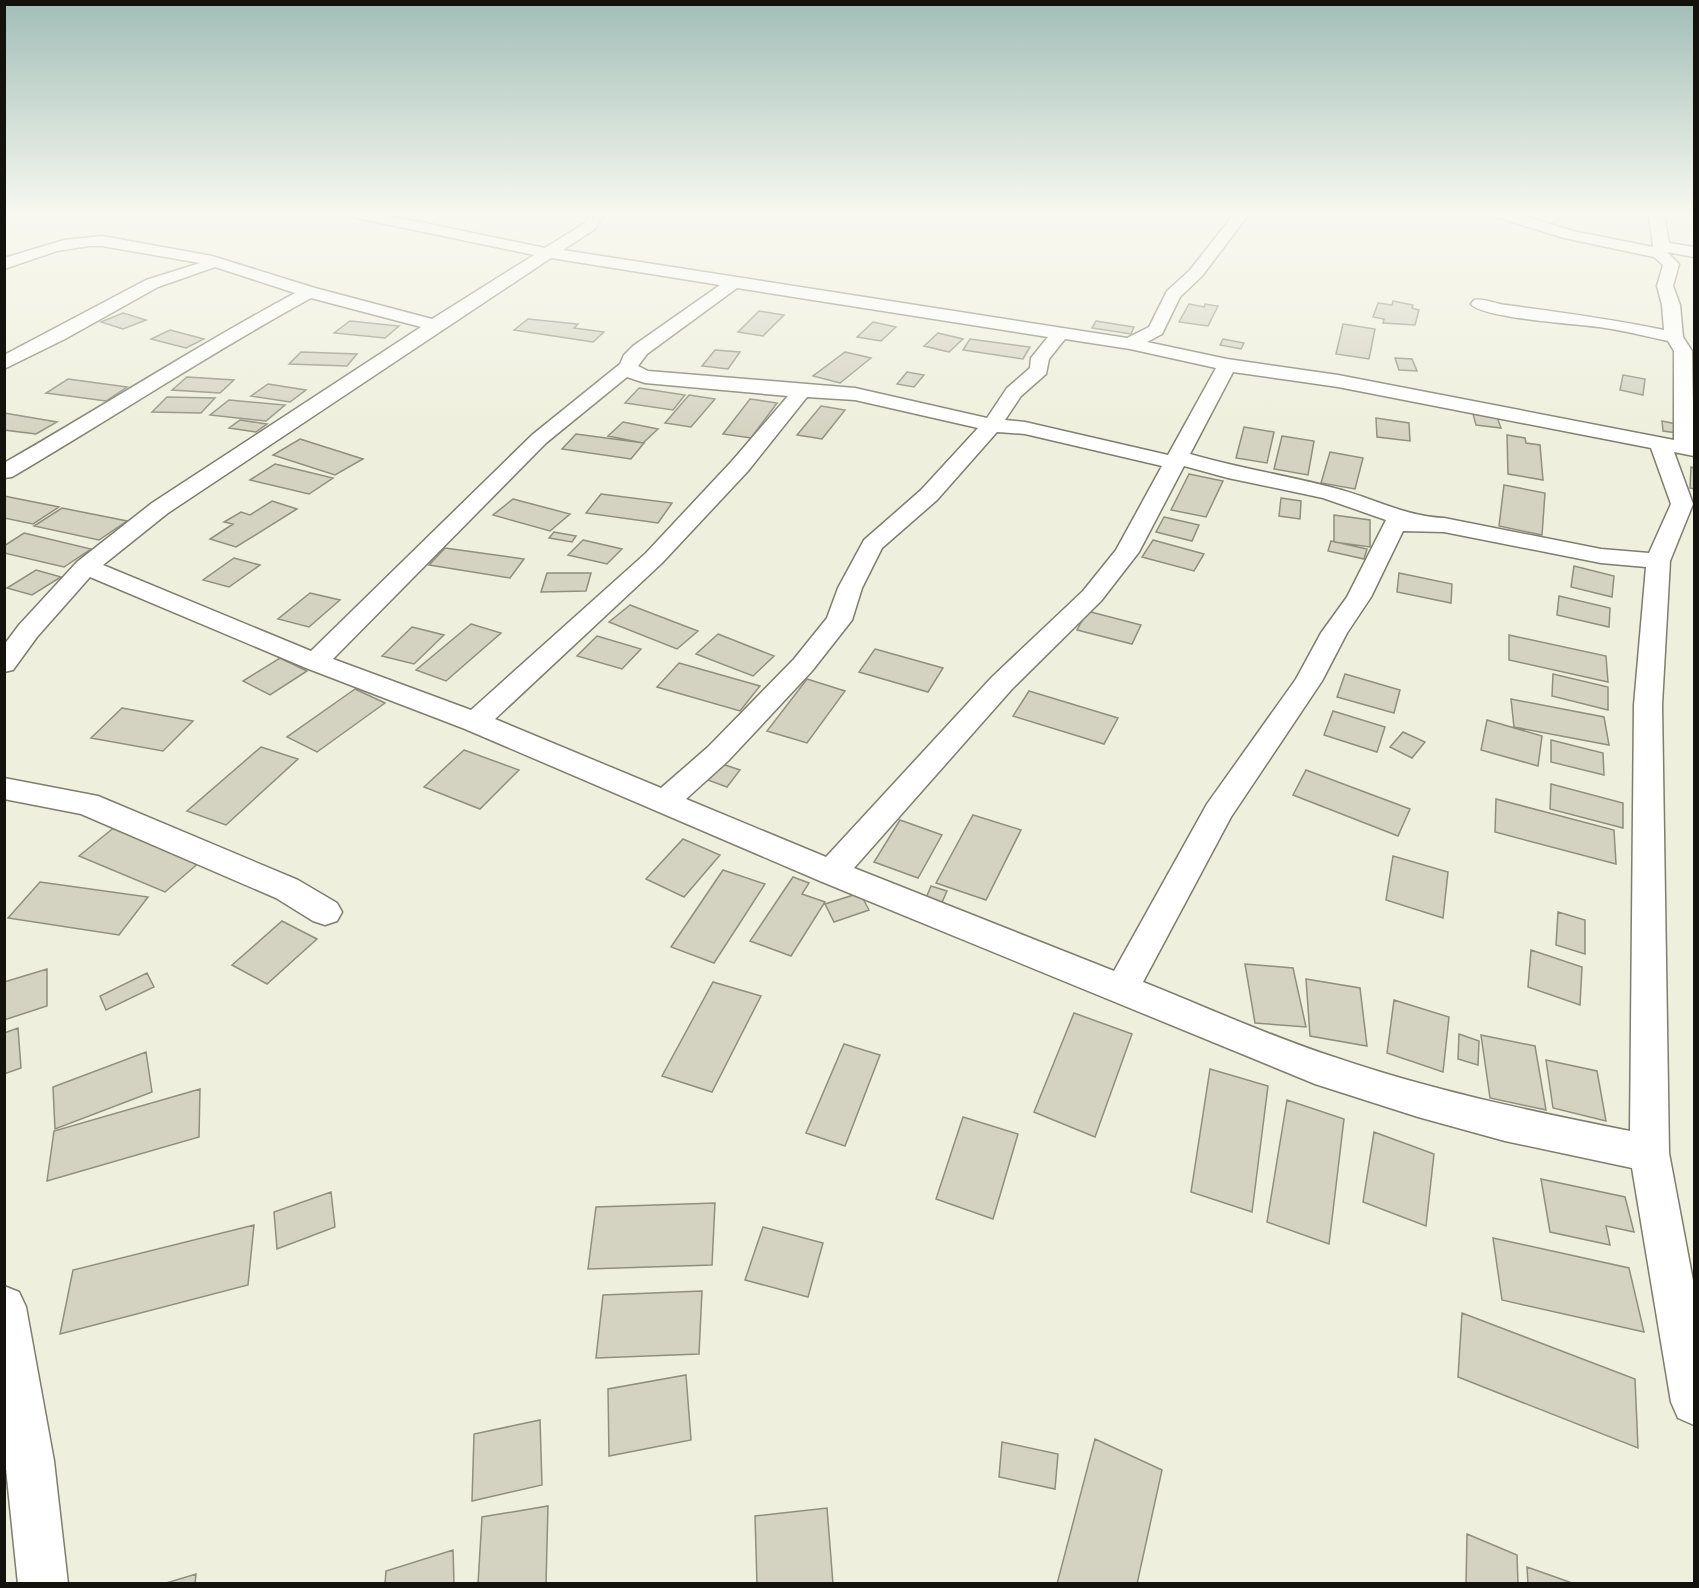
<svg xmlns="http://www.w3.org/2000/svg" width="1699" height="1588" font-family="Montserrat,sans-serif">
  <rect width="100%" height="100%" fill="#efefdd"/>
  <path fill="#d4d3c2" stroke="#908f7f" stroke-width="1.5" d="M1393,301L1413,305L1412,308L1419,310L1415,325L1383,323L1384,319L1373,317L1378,303L1392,305Z
    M1189,304L1204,307L1205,304L1218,306L1208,326L1179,322Z
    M759,311L784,315L763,336L738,332Z
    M123,313L146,320L123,329L101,322Z
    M528,319L578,324L574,328L604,332L593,342L514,330Z
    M350,321L399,326L385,338L334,333Z
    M1096,321L1134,327L1131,334L1092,328Z
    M873,322L896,327L881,341L857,337Z
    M1343,324L1375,329L1369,359L1336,354Z
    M170,330L204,339L186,348L151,339Z
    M938,333L963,339L949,352L924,346Z
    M970,339L1030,347L1023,359L963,350Z
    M1223,339L1244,343L1241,349L1220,345Z
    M715,350L740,352L728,369L702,366Z
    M301,352L357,354L347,366L289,364Z
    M845,352L871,358L840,383L813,376Z
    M1395,358L1412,359L1417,371L1399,370Z
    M907,372L924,375L914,387L897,384Z
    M1623,375L1645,379L1643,395L1620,390Z
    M187,377L234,380L220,393L172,390Z
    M68,379L127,387L106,401L46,393Z
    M268,384L306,390L290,402L251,396Z
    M639,388L685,395L673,410L625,403Z
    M689,395L715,399L691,427L665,423Z
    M167,397L215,398L201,413L152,412Z
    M750,399L777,403L751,438L723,434Z
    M229,400L285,405L266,421L210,415Z
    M821,406L845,410L822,439L797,435Z
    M4,413L57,422L36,434L4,430Z
    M1473,414L1497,417L1501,428L1476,425Z
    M1376,418L1409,423L1410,441L1377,437Z
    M240,420L267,424L256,432L229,428Z
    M1662,421L1676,424L1678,433L1663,431Z
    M623,422L658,429L643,443L608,436Z
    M1244,427L1274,432L1267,463L1236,458Z
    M576,434L644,443L631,459L562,449Z
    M1507,435L1525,438L1526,443L1540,445L1543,480L1508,474Z
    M1282,436L1314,441L1308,475L1274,469Z
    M300,439L363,459L335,475L273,455Z
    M1330,452L1363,458L1355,489L1321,483Z
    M275,464L333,478L309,494L250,480Z
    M1691,467L1694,468V489L1690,488Z
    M1189,474L1223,481L1206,517L1171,510Z
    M1504,485L1545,493L1542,535L1499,526Z
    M601,494L672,503L658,523L586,513Z
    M4,496L59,507L33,524L4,518Z
    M1281,498L1301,501L1300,519L1279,516Z
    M513,499L570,514L550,531L493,515Z
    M272,501L297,509L236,547L210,539L233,524L224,522L241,512L250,515Z
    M62,508L127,521L99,540L34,526Z
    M1334,515L1370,520V547L1334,542Z
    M1164,517L1199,525L1192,541L1156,532Z
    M554,532L576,536L572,542L549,538Z
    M24,533L91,549L64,567L4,553V546Z
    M583,540L622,549L607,564L568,555Z
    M1153,540L1204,554L1194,571L1142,557Z
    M1331,541L1367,549L1364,559L1328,551Z
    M445,548L524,559L510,578L429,565Z
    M234,558L260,565L229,587L203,580Z
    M1574,566L1614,576L1612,597L1571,587Z
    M36,570L61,577L32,595L7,588Z
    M547,573H591L586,591L541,592Z
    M1399,573L1452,584L1451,603L1397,592Z
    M310,593L340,600L309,627L278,619Z
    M1559,596L1610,608L1609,627L1557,615Z
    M630,605L698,631L677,649L609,622Z
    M1087,611L1141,625L1132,644L1077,630Z
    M471,624L501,633L446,681L416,670Z
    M412,627L444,635L414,664L382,656Z
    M718,634L774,656L753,676L696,654Z
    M1509,635L1606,656L1608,682L1509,660Z
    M597,636L641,649L622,669L577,656Z
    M875,649L943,668L928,692L859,672Z
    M280,658L307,671L270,695L243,681Z
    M679,663L760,686L740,711L657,687Z
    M1345,674L1400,690L1394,713L1337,697Z
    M1553,674L1608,687V710L1552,696Z
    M807,679L845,691L807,743L767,731Z
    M355,689L385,703L317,752L287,737Z
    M1029,691L1118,718L1104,744L1013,716Z
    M1511,699L1604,717L1609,745L1514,727Z
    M122,708L193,721L163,751L91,738Z
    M1333,711L1385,727L1377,752L1324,735Z
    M1487,720L1542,736L1538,766L1481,750Z
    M1403,732L1425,742L1412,758L1390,747Z
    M1551,740L1603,753L1604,775L1551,762Z
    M261,747L298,759L226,825L187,811Z
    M464,750L519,770L480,809L424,787Z
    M719,763L740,770L727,787L705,779Z
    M1306,770L1410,809L1398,836L1293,795Z
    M1551,784L1623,803V828L1550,809Z
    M1496,799L1614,830L1616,864L1495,832Z
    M973,815L1021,830L986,900L936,883Z
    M900,820L942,835L918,878L874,862Z
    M116,826L201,861L165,892L79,856Z
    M683,839L720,855L684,897L646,879Z
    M1393,856L1448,872L1443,918L1386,900Z
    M723,870L765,884L714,963L671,947Z
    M793,877L809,883L802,894L825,902L791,956L750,941Z
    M40,882L148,897L119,935L8,918Z
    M931,886L947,891L940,907L924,903Z
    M860,893L869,910L834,922L825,904Z
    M1558,912L1585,920V954L1556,945Z
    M282,921L317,939L267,984L232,965Z
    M1531,950L1582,967L1580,1005L1528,987Z
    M1245,964L1293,968L1306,1027L1255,1023Z
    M47,969V1006L4,1020V982Z
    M147,973L154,987L106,1010L100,996Z
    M1306,979L1360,988L1367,1046L1310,1036Z
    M713,982L761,996L712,1092L662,1076Z
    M1394,1000L1449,1017L1443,1072L1387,1053Z
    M1074,1013L1132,1034L1095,1137L1034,1112Z
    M18,1028L21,1068L4,1074V1033Z
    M1459,1034L1479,1041L1478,1065L1458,1059Z
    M1481,1035L1535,1046L1546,1110L1490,1098Z
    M844,1044L880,1055L845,1146L806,1133Z
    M146,1052L152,1092L55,1129L53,1087Z
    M1546,1060L1597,1071L1606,1121L1553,1108Z
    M1210,1069L1268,1086L1252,1212L1191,1192Z
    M200,1089L199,1137L47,1181L54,1131Z
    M1287,1100L1344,1119L1329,1244L1267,1222Z
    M963,1117L1018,1134L993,1219L936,1199Z
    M1374,1132L1434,1154L1426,1226L1363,1202Z
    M1541,1179L1625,1197L1634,1232L1606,1226L1610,1245L1550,1232Z
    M331,1192L335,1227L277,1249L274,1212Z
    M715,1203L712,1265L588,1269L596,1207Z
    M254,1225L248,1285L60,1334L73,1270Z
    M763,1227L823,1243L808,1297L745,1280Z
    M1493,1238L1629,1268L1644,1332L1502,1300Z
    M702,1291L699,1354L596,1358L603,1295Z
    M1462,1313L1635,1379L1638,1448L1458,1377Z
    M686,1375L691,1440L609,1456L608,1389Z
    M540,1420L542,1485L472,1501L474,1434Z
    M1095,1439L1162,1470L1137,1584H1057Z
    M1002,1442L1058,1454L1055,1489L999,1477Z
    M548,1506L546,1584H478L482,1517Z
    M827,1508L833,1584H757L755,1516Z
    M1467,1534L1517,1555L1518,1584H1466Z
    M453,1550L454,1584H385L386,1571Z
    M1527,1567L1575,1584H1528Z
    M196,1574L195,1584H163Z"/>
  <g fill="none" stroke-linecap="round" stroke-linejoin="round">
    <defs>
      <path id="street" d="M350,214H381L545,248L585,223L590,214H605L595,229L563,250L1127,338L1149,327L1167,291L1190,270L1234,214H1249L1202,276L1180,297L1162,334L1147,342L1227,359L1338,375L1674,440V351L1668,341C1645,336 1622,330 1599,327C1577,324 1481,318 1471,304L1474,300C1485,298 1495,304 1506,305C1559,312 1612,319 1664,330L1662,305L1657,286L1663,265L1654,257L1564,238L1496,217L1494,214H1518L1573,231L1653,247L1649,214H1664L1669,243L1694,247V257L1667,252L1679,264L1673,286L1680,305L1683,337L1692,351L1694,456L1674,452L1693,504L1670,561L1662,705L1669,1153L1694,1286V1425L1678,1418L1671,1402L1632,1168L1505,1141L1418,1117L1315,1084L820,881L465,729L306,668L90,577L37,637L13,670L4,672V645L19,625L77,562L152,503L421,327L311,298C209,354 112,418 12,477L4,478V463C102,407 196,346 295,293L215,267L158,287L65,339L4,369V355L146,280L200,263L102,246H89L57,251L4,269V258L64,240L102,236L212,256L315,288L432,319L534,255L357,218ZM551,258L720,285L633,346L624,355L620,364L532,435L311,651L103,565L168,513ZM737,288L1048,337L1031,358L1030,368L1007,388L987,418L855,388L648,371L638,366L647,354ZM1065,339L1130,349L1216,368L1168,455L1025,422L1005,420L1021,396L1046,374L1049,359ZM1233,372L1338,387L1651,448L1671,504L1649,553L1601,549L1444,518C1406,517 1371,497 1334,488C1286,475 1237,468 1190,454ZM627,377L645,383L788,396L732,461L646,553L471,710L333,659L546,443ZM807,397L855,400L978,428L921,490L864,540L838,588L827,618L794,659L708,747L661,788L495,719L662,563L748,471ZM997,432L1025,434L1162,466L1116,550L1083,591L992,677L826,857L686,799L728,761L812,671L852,620L862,588L882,548L937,500ZM1184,466L1228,478L1323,498L1386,520L1347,597L1321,633L1296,679L1207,804L1114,971L854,868L1012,689L1101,601L1139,552ZM1403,531L1444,532L1601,563L1646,567L1634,705L1630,1131C1530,1111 1430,1090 1334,1057C1269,1036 1206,1007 1143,982L1231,817L1322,681L1347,633L1371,597Z
        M4,778L98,796L298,880L337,903L342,912L337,921L325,925L313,921L276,898L81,814L4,799Z
        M4,1286L19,1292L26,1307L54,1461L68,1584H18L4,1449Z"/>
    </defs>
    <use href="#street" stroke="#7e7d6e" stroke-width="3"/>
    <use href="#street" fill="#fff" fill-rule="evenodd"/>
  </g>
  <linearGradient id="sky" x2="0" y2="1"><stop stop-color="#a0beb7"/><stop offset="0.49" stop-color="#f8f8f0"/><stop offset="1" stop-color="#f8f8f0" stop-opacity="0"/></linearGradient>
  <rect width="1699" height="437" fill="url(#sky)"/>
  <rect width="1699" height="1588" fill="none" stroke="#13120c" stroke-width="12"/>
</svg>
